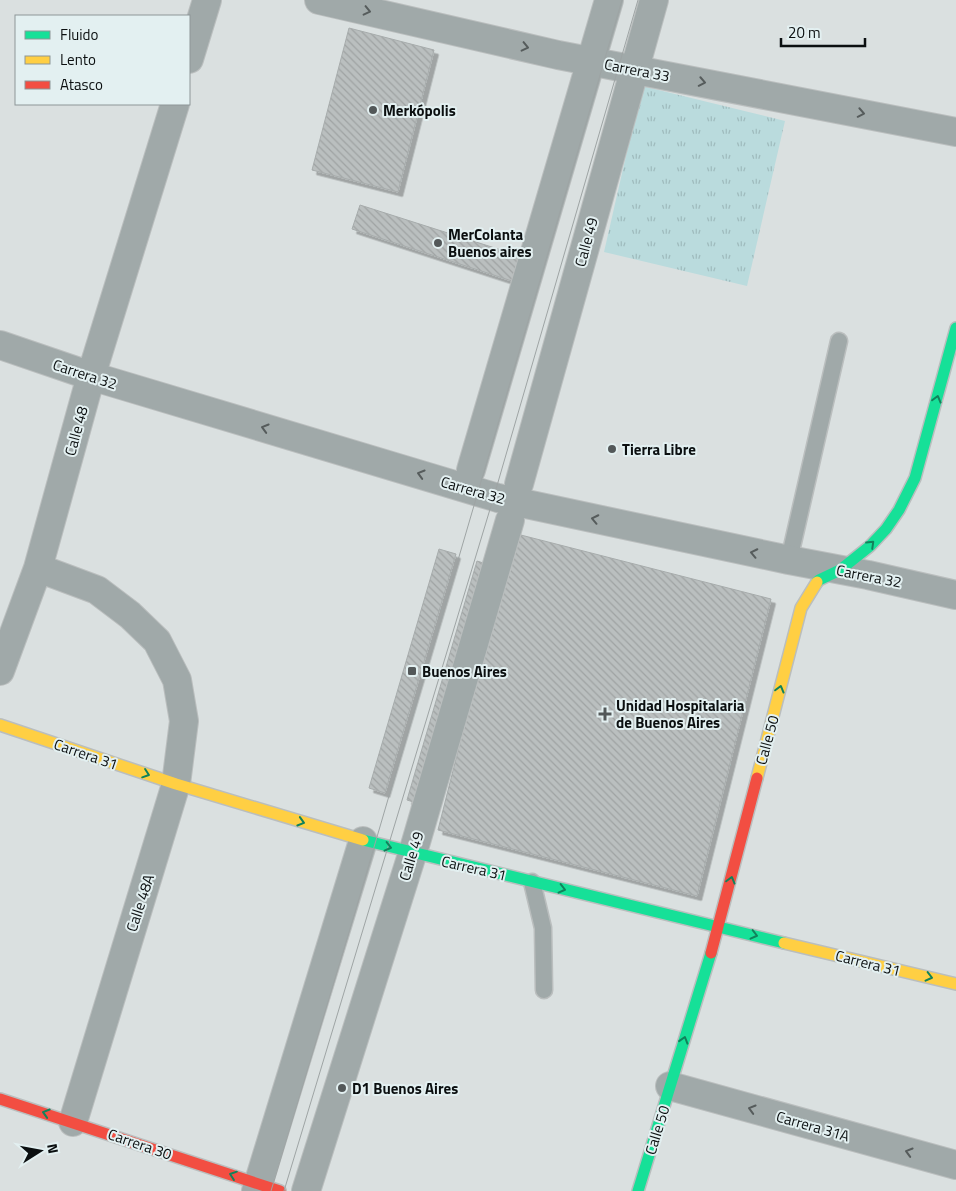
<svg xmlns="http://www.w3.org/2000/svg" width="956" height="1191" font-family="'Titillium Web',sans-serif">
  <defs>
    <pattern id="park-tufts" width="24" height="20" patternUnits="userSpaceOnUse" patternTransform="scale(1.25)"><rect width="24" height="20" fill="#badbdd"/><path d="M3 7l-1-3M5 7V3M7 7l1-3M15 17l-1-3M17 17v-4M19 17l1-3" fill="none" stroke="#9fbbbd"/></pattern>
    <pattern id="building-back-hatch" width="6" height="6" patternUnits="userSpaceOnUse" patternTransform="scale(1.25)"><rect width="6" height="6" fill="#babfbf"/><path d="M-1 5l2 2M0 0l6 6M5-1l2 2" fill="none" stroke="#9fa3a3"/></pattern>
    <filter id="shadow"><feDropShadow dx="4.5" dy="4.5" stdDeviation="0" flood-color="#0004"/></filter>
  </defs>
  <rect width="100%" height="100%" fill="#dae0e0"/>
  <path fill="url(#park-tufts)" d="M642,86L785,121L747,286L604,252Z"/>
  <path fill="url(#building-back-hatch)" stroke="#a7acac" filter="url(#shadow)" d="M349,28L434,50L398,192L312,170Z
    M360,205L523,257L515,282L352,229Z
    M513,533L771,599L697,896L438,830Z
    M439,549L456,554L385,793L369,788Z
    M477,561L493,566L423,805L407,800Z"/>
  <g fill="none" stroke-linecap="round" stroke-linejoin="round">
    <defs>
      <path id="lane" d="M789,560L839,341
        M532,882L543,928L544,990"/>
      <path id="street" d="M319,0L558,55L956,132
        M189,59L207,0
        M0,345L91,376L498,498L789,560L868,575L956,595
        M471,470L609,0
        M519,484L654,0
        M38,568L97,590L130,615L157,641L177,680L184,721L176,784L73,1122
        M0,671L38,568L91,376L175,104
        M670,1086L956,1165
        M256,1191L363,841
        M306,1191L416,842L510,520"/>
      <path id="fast" d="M817,582L819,580L840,570L870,546L886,529L899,510L915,478L956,328
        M363,840L784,943
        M638,1191L711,953"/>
      <path id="slow" d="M0,725L176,784L363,840
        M757,778L801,608L817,582
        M784,943L956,984"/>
      <path id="jam" d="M711,953L757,778
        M0,1099L280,1191"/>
    </defs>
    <use href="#lane" stroke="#babebe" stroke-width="19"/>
    <use href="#street" stroke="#babebe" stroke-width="30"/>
    <use href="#fast" stroke="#babebe" stroke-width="14"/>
    <use href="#slow" stroke="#babebe" stroke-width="14"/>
    <use href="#jam" stroke="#babebe" stroke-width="14"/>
    <use href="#lane" stroke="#a0a9a9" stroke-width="16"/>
    <use href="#street" stroke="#a0a9a9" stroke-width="28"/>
    <use href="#fast" stroke="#16e098" stroke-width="11"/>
    <use href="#slow" stroke="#ffcf43" stroke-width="11"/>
    <use href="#jam" stroke="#f24e42" stroke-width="11"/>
    <path stroke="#9ea4a4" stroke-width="1" d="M271,1191L355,912L622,0
      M284,1191L494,496L638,0"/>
  </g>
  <defs><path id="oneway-chevron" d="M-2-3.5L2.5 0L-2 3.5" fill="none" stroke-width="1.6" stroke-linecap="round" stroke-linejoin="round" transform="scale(1.25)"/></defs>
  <g stroke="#565c5c">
    <use href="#oneway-chevron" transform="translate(367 11) rotate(13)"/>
    <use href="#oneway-chevron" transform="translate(525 47) rotate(13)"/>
    <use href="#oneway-chevron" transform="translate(702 82) rotate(11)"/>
    <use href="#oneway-chevron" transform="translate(861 113) rotate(11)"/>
    <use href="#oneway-chevron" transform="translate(265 428) rotate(-164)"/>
    <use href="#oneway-chevron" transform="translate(421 474) rotate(-164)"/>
    <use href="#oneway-chevron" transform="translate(595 519) rotate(-168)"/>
    <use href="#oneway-chevron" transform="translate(754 553) rotate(-168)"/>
    <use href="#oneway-chevron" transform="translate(752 1109) rotate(-164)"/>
    <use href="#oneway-chevron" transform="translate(909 1152) rotate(-164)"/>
  </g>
  <g stroke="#11825b">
    <use href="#oneway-chevron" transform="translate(937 399) rotate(-75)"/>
    <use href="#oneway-chevron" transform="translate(871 544) rotate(-44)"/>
    <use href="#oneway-chevron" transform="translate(780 689) rotate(-75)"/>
    <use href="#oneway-chevron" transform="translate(146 774) rotate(19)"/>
    <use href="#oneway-chevron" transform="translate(301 822) rotate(17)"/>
    <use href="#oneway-chevron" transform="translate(388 847) rotate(14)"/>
    <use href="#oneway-chevron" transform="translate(731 880) rotate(-75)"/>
    <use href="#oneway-chevron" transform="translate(562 889) rotate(14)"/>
    <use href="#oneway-chevron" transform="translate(754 935) rotate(14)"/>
    <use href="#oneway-chevron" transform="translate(929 977) rotate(14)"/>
    <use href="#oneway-chevron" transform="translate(684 1040) rotate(-73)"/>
    <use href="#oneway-chevron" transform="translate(46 1113) rotate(-163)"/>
    <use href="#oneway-chevron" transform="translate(233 1175) rotate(-161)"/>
  </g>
  <g fill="#535859" stroke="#e3f0f1" stroke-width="2">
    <circle cx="373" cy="110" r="5"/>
    <circle cx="438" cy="243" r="5"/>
    <circle cx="612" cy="449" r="5"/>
    <rect x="407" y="666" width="10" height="10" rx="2.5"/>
    <path d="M602.5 706.5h5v5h5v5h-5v5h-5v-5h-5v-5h5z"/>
    <circle cx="342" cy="1088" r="5"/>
  </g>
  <g text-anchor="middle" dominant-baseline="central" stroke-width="4" stroke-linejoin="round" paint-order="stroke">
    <g font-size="15" fill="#0b0f10" stroke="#e3f0f1">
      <text transform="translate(637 70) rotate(11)">Carrera 33</text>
      <text transform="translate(586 242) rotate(-75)">Calle 49</text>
      <text transform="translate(85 374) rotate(18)">Carrera 32</text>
      <text transform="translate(76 431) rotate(-75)">Calle 48</text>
      <text transform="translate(473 490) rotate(16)">Carrera 32</text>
      <text transform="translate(869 576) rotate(11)">Carrera 32</text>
      <text transform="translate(767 740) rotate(-75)">Calle 50</text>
      <text transform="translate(86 754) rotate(19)">Carrera 31</text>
      <text transform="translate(411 856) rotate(-73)">Calle 49</text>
      <text transform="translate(474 868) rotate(13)">Carrera 31</text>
      <text transform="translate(140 903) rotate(-72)">Calle 48A</text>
      <text transform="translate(868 963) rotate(14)">Carrera 31</text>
      <text transform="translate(813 1126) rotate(16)">Carrera 31A</text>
      <text transform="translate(657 1130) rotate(-73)">Calle 50</text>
      <text transform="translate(140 1144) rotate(19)">Carrera 30</text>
    </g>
    <g font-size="15" font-weight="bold" fill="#0b0f10" stroke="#e3f0f1" text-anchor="start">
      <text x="383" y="110">Merkópolis</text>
      <text x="448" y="234">MerColanta<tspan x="448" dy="17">Buenos aires</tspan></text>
      <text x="622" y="449">Tierra Libre</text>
      <text x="422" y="671">Buenos Aires</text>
      <text x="616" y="705">Unidad Hospitalaria<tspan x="616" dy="17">de Buenos Aires</tspan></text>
      <text x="352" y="1088">D1 Buenos Aires</text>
    </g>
  </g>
  <rect x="15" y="15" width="175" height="90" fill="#e3f0f1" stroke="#8d9697"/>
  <rect x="25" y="31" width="25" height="8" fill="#16e098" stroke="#8d9697"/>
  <text x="60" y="40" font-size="15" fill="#0b0f10">Fluido</text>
  <rect x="25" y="56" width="25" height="8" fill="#ffcf43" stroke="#8d9697"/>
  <text x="60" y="65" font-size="15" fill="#0b0f10">Lento</text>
  <rect x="25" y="81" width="25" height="8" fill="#f24e42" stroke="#8d9697"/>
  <text x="60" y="90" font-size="15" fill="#0b0f10">Atasco</text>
  <g transform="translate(40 1151) rotate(79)" stroke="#e3f0f1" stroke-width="4" paint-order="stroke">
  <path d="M0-4L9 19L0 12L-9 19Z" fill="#0b0f10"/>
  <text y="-8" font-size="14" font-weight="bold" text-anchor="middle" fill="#0b0f10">N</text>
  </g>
  <path d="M781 38v8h84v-8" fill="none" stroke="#0b0f10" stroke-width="2.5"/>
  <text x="788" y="38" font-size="15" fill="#0b0f10" stroke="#e3f0f1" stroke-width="4" paint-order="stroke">20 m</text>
</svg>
